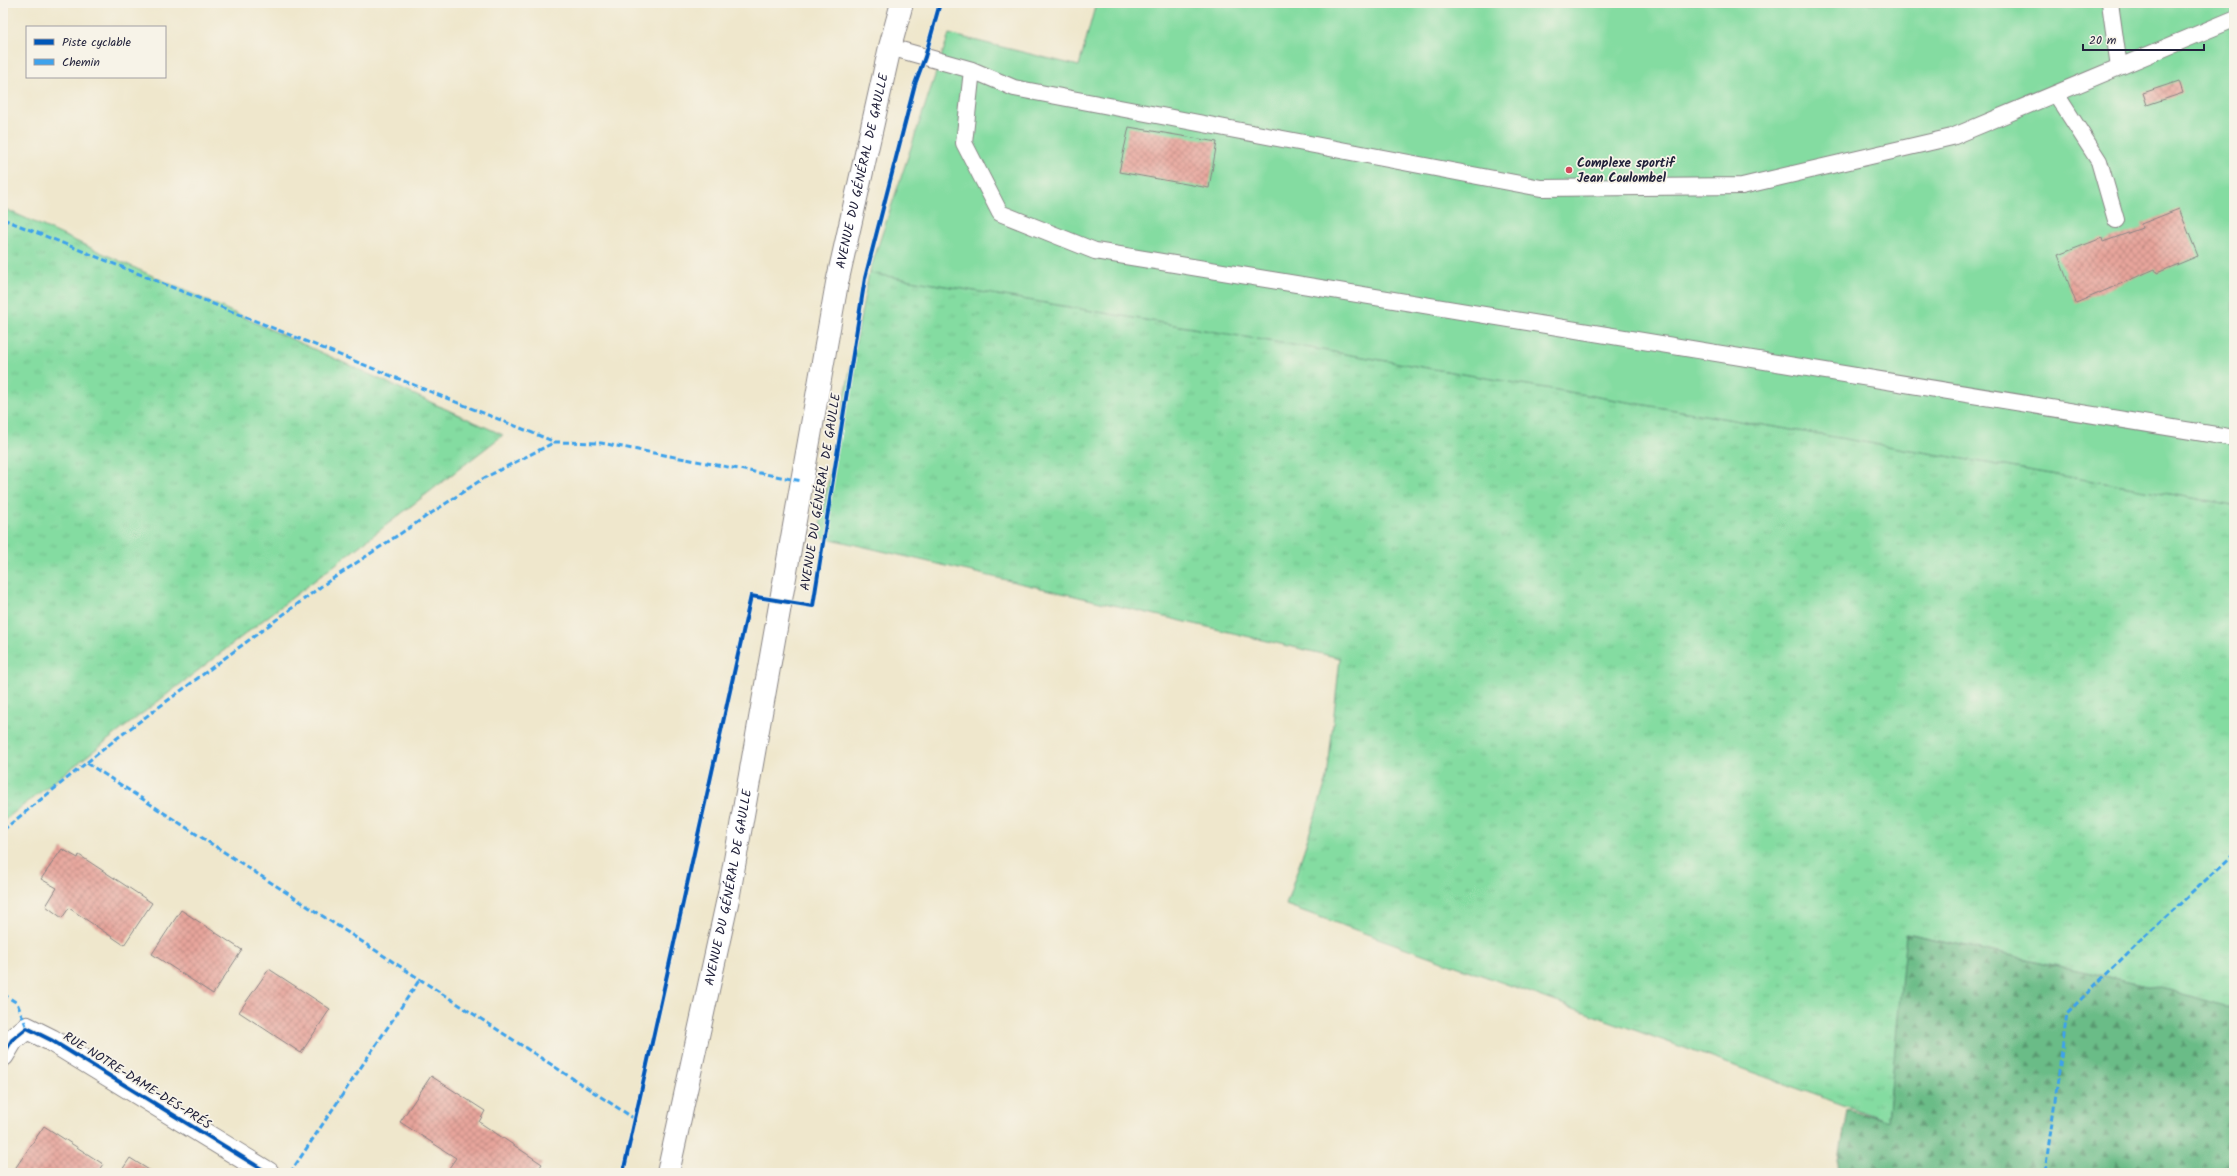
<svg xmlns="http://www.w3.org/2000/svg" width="2237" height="1176" font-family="Kalam,sans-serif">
  <defs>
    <pattern id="grass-tufts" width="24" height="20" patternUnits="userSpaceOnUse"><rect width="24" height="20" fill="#84dca1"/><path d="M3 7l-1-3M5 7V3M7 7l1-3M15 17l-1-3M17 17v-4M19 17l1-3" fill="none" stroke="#72bc8c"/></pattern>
    <pattern id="forest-firs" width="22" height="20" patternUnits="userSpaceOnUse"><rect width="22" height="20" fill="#6bbc87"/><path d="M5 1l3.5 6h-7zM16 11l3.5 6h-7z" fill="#589870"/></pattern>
    <pattern id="building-cross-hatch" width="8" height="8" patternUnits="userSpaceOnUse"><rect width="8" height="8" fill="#e7a59b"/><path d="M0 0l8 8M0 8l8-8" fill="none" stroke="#bb8680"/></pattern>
  </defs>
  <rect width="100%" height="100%" fill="#f7f3e8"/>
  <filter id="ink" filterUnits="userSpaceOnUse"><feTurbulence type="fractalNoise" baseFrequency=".025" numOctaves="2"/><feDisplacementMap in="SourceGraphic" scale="8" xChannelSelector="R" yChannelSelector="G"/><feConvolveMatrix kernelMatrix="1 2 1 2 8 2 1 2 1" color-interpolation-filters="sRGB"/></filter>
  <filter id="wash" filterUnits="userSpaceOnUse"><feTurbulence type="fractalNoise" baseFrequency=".012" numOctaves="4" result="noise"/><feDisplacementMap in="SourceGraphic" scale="16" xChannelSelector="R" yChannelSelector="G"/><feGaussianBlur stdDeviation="0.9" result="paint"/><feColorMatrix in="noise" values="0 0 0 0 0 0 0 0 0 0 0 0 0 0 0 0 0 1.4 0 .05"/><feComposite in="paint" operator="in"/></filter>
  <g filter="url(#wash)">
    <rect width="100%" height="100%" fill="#efe7cc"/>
    <path fill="url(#grass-tufts)" stroke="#537f6e" d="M3,208L503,435L3,821Z
      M869,273L2234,505V1009L2169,990L1907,933L1888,1121L1286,905L1327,779L1340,658L818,536Z"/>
    <path fill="url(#forest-firs)" stroke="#466f61" d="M1906,933L2169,990L2234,1009V1173H1837L1847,1109L1888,1121Z"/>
    <path fill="#84dca1" stroke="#537f6e" d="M1096,3H2234V505L869,273L949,34L1079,66Z"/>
    <g id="blocks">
      <path fill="url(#building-cross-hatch)" d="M2179,81L2183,93L2147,105L2143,93Z
        M1129,127L1217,142L1209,188L1119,172Z
        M2179,209L2198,256L2157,273L2155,269L2076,303L2058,255L2102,238L2103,242L2142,228L2141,224Z
        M62,849L78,858L79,855L152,903L124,945L69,908L62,918L46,906L57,888L41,879Z
        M181,910L242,950L213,994L152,954Z
        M269,969L330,1009L301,1053L239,1012Z
        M431,1076L485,1111L479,1122L542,1164L536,1173H458L449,1168L456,1158L400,1122Z
        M44,1126L103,1164L97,1173H12Z
        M130,1158L154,1173H120Z"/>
    </g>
  </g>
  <g filter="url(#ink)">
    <use href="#blocks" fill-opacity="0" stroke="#888484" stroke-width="1"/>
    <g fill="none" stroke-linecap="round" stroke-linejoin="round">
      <defs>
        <path id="lane" d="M2110,3L2119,67
          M890,47L972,70L1014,88L1541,188L1742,186L1952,137L2234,19
          M972,70L964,143L1000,213L1095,251L2234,438
          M2056,94L2099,161L2116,220"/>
        <path id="street" d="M3,1055L12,1040L27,1028L51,1040L268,1173"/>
        <g id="secondary">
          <path id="s1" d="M668,1173L729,894L837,283L890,47L902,3"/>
        </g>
      </defs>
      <use href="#lane" stroke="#888484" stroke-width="18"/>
      <use href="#street" stroke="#888484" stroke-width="24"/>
      <use href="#secondary" stroke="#888484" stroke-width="24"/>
      <use href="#lane" stroke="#fff" stroke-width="16"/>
      <use href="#street" stroke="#fff" stroke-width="22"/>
      <use href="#secondary" stroke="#fff" stroke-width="22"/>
      <path stroke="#3ea2ec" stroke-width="3" stroke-dasharray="6 3" stroke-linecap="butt" d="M3,219L555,442
        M87,763L635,1119
        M3,830L116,739L323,585L484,478L555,442L601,443L802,481
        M3,994L17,1003L27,1028
        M290,1173L420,979
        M2045,1173L2067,1013L2141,940L2234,854"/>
      <defs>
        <path id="cycleway" d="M3,1055L12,1040L27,1028L51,1040L268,1173
          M623,1173L751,596L813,606L865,278L915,84L925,57L940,3"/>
      </defs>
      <use href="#cycleway" stroke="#f7f3e8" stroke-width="6"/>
      <use href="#cycleway" stroke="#0057b8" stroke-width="4"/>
    </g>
  </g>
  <circle fill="#d1495b" stroke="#f7f3e8" stroke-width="1.5" cx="1569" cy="170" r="4"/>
  <g text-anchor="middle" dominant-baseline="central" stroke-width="3.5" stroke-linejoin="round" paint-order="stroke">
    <g font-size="13" font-weight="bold" fill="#22223b" stroke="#f7f3e8" text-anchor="start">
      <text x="1577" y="163">Complexe sportif<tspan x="1577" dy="15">Jean Coulombel</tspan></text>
    </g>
    <g font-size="13" fill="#22223b" stroke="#f7f3e8">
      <text stroke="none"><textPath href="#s1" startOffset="1021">AVENUE DU GÉNÉRAL DE GAULLE</textPath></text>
      <text transform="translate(821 492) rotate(-81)">AVENUE DU GÉNÉRAL DE GAULLE</text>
      <text stroke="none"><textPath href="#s1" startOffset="292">AVENUE DU GÉNÉRAL DE GAULLE</textPath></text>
      <text transform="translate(137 1081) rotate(32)">RUE NOTRE-DAME-DES-PRÉS</text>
    </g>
  </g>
  <rect width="2237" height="1176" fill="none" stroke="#f7f3e8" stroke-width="16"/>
  <rect x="26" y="26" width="140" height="52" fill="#f7f3e8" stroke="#a29fa3"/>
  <rect x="34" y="39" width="20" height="6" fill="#0057b8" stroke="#a29fa3"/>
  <text x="62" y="46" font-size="12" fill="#22223b">Piste cyclable</text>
  <rect x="34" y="59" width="20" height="6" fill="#3ea2ec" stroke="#a29fa3"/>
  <text x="62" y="66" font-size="12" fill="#22223b">Chemin</text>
  <path d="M2083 44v6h121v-6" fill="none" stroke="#22223b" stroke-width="2"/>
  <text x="2089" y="44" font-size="12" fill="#22223b" stroke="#f7f3e8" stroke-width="3" paint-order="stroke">20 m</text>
</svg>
